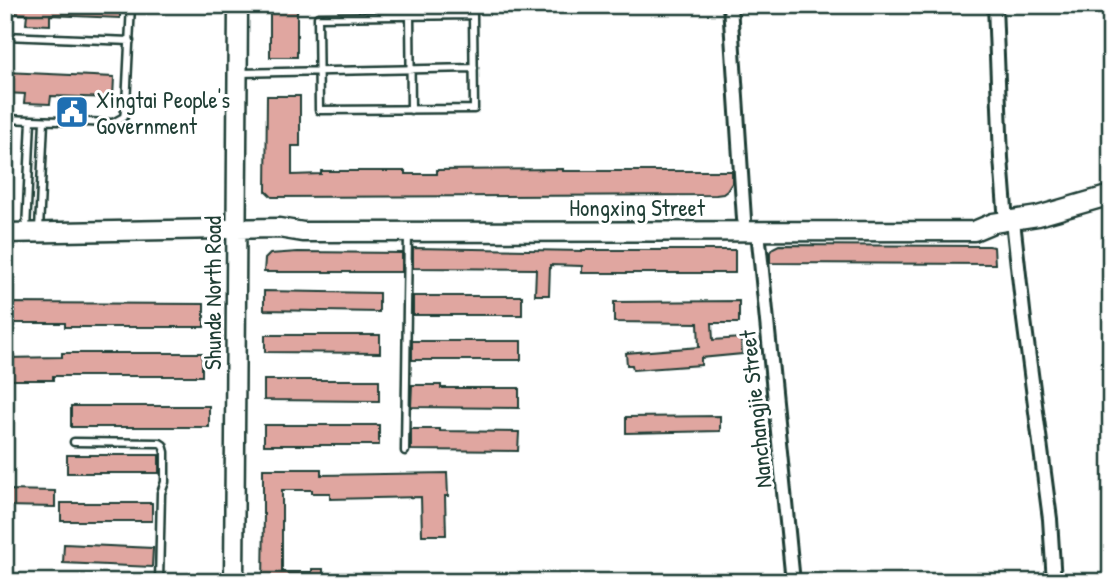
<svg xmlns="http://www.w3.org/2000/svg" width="1116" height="587" font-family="'Patrick Hand',sans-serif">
  <rect width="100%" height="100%" fill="#fff"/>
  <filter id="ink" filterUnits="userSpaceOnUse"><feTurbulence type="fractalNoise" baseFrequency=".0143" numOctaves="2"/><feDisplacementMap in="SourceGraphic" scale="14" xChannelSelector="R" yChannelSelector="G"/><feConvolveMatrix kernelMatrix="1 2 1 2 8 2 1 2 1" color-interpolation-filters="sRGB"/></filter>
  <g filter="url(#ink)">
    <path fill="#e0a6a0" stroke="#1f3d34" stroke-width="2" d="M5,5H120V18L50,15V25L26,24L27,14L5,13Z
      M270,5H297V57H270Z
      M5,72L114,77L113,98L51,96L50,104L24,103L25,94L5,93Z
      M267,96H300V146H292V175L321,174V171H405V174H437V170L563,169V171H732V183L727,191L723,194L716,195L272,197L266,191Z
      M779,245L988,246L994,247L995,264L770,263V252L773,248Z
      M413,248L582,251V250H735V273H582V266L550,265L549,295H535L536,269L413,268Z
      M298,252L402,253V272H264L265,259L270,254Z
      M264,291L379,293V312L264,310Z
      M413,296H522V315H413Z
      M739,301V323H712L713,340L741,338L742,354L701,358V365L633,370L632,365H627L626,353L699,347L698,323L614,322V302Z
      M5,303L204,304V327H65V323H5Z
      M265,335H380V353L265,352Z
      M412,341H521V360H412Z
      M62,353H202V376H53V380H5V358L62,357Z
      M264,380H379V401L264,400Z
      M412,385H441V388H519V408L411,407Z
      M71,406H209V427H71Z
      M720,416V431L626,433V417Z
      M264,425H379V445H264Z
      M411,429H440V431L519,432L518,451L411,450Z
      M67,455H159V473H67Z
      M263,469H321V475L447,473L448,496H445L446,535H422L421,497L330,499V493H312V490H282V572H312V569H323V582H263L264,514H263Z
      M5,490L55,491V507L5,506Z
      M61,503H152V521H61Z
      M64,544L153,548L152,567L63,563Z"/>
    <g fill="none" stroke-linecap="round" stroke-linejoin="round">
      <defs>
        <path id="lane" d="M473,15L474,109L319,110L318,17Z
          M410,16L411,110
          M5,36L130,41
          M240,73L474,68
          M5,119L113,123L124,117L126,105L131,5
          M26,230L31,120
          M39,230L44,121
          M74,442L160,443L163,445L165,452V482L161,493L159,582
          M405,451L408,234"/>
        <path id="street" d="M730,5L744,219
          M995,5L1001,158L1006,222
          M1013,221L1024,320L1050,519L1054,582
          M758,231L793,582"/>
        <path id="secondary" d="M5,233L279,228L303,232L974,231L993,223L1038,216L1111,195
          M234,582L238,5"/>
      </defs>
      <use href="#lane" stroke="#1f3d34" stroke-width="11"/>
      <use href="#street" stroke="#1f3d34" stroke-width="18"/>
      <use href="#secondary" stroke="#1f3d34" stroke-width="23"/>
      <use href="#lane" stroke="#fff" stroke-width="6"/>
      <use href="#street" stroke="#fff" stroke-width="12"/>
      <use href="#secondary" stroke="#fff" stroke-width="18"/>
    </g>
  </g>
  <defs>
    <symbol id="civic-square" viewBox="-11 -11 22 22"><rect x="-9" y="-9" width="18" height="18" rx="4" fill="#1f6fb2" stroke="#fff"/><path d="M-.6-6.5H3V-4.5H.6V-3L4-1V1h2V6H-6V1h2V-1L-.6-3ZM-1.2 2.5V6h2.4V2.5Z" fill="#fff"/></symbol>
  </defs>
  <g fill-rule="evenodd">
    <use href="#civic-square" x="53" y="93" width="38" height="38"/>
  </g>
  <g text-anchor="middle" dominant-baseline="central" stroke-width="6" stroke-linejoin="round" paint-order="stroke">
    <g font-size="23" fill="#1f3d34" stroke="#fff" text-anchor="start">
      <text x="96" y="99">Xingtai People's<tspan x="96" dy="26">Government</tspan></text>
    </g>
    <g font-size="23" fill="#1f3d34" stroke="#fff">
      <text x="637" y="207">Hongxing Street</text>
      <text transform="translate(212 293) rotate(-90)">Shunde North Road</text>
      <text transform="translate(755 409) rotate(-96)">Nanchangjie Street</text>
    </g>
  </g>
  <rect width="1116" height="587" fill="none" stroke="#fff" stroke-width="28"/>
  <rect x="14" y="14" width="1088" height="559" fill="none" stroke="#1f3d34" stroke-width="2.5" filter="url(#ink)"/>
</svg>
